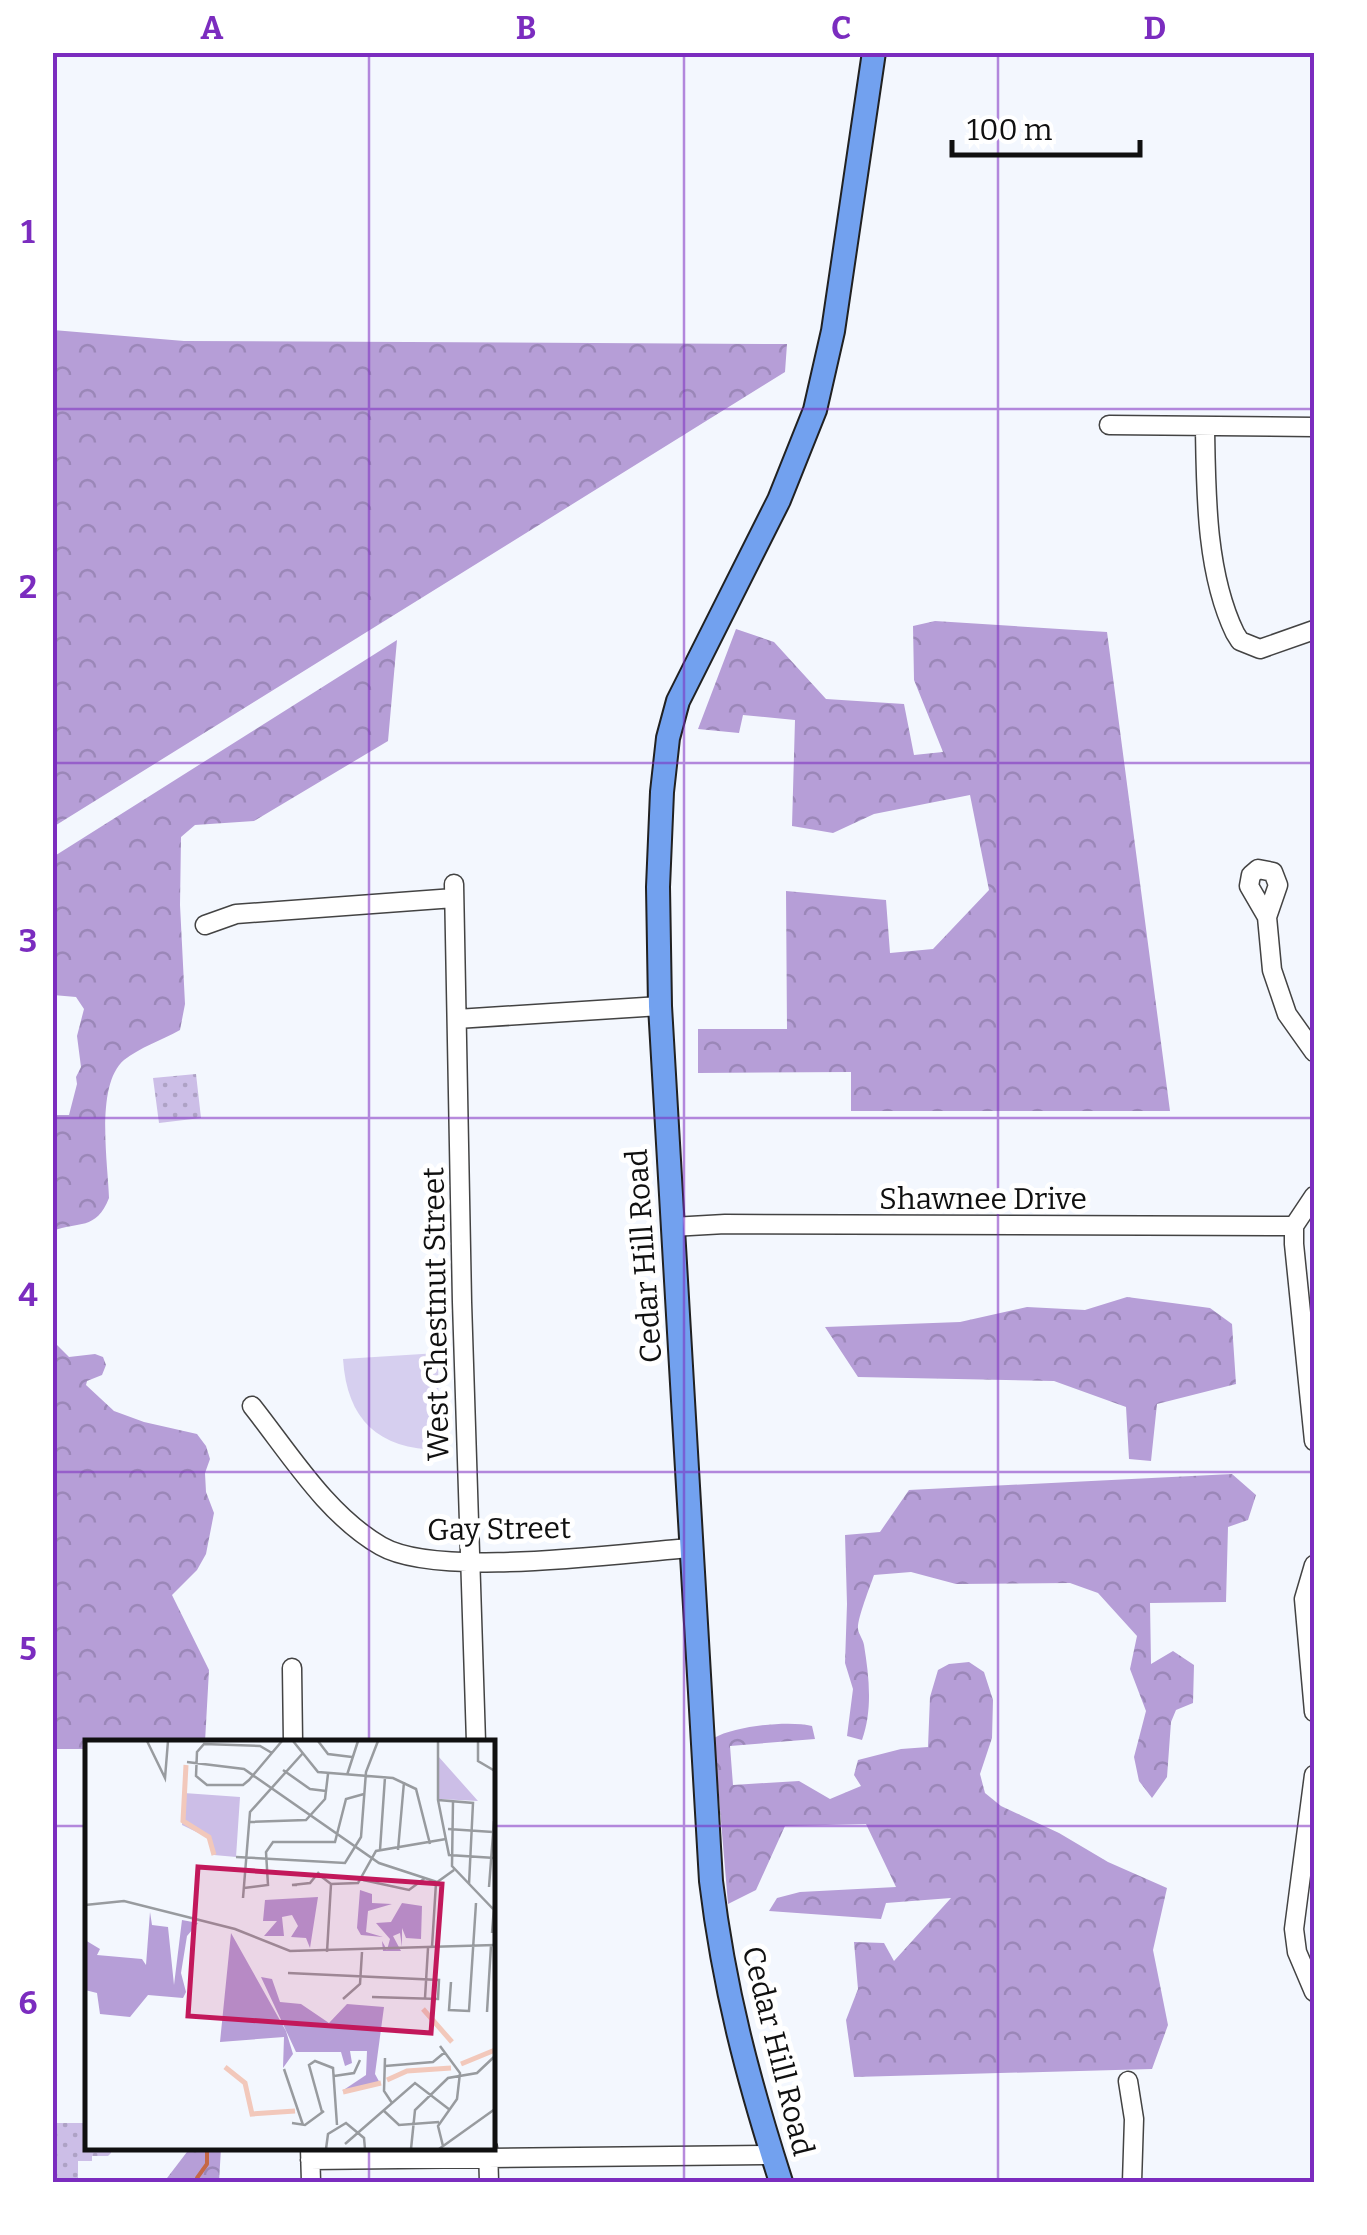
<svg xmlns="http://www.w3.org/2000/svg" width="1367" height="2235" font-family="Bitter,serif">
  <defs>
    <pattern id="grass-dots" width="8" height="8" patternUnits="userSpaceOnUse" patternTransform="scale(2.5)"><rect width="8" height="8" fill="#ccbee7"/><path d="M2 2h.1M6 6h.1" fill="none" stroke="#aea2c5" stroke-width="1.8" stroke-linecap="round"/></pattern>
    <pattern id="forest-crowns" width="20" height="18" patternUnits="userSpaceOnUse" patternTransform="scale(2.5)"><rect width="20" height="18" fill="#b69ed7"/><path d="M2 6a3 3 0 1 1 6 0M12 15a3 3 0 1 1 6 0" fill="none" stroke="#9b87b8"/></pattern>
  </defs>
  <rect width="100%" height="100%" fill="#f3f7fe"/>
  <path fill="url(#grass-dots)" d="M196,1074L201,1118L159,1123L153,1078Z
    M53,2123H87L88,2148H111V2153L108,2156H92V2161H78V2182H53Z"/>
  <path fill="url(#forest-crowns)" d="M53,330L184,341L787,344L785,372L53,827Z
    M935,621L1107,632L1170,1111H851V1072L698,1073V1029H787L786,891L886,900L890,953L933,949L989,890L970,795L874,814L833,833L792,826L795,720L743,715L739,733L698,729L736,629L774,642L826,699L904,704L914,755L943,752L914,680L913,626Z
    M397,640L388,741L254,821L195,825L181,837L180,905L185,1004L180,1030C162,1040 139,1048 124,1060C95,1085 108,1163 109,1198C96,1231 78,1221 53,1231V1115H69L77,1084L76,1077L81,1067L77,1036L84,1009L76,997L53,995V857Z
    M1127,1297L1210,1308L1232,1324L1236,1384L1157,1404L1151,1461L1129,1459L1126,1407L1054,1381L858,1377L825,1327L960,1322L1027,1307L1085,1310Z
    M53,1341L69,1357L95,1354L103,1357L106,1365L102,1375L87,1381L86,1385L114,1411L144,1422L197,1434L206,1446L210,1459L205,1473L206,1492L214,1513L206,1554L197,1570L172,1595L209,1670L205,1742H88L87,1749H53Z
    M1232,1474L1256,1495L1248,1520L1228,1527L1226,1602L1150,1603L1151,1664L1173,1651L1194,1665L1193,1703L1176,1710L1171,1722L1167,1777L1152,1798L1139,1781L1134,1757L1146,1711L1130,1669L1137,1636L1098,1593L1070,1583L956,1584L911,1572L874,1575C870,1587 857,1619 858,1629C859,1635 863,1639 864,1645C869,1676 873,1709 862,1740L847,1736L853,1689L845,1663L847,1604L845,1535L880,1532L909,1490Z
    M969,1662L984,1672L993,1700L992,1738L980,1774L985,1793L1001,1806L1059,1833L1108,1862L1167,1888L1153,1950L1168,2025L1152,2069L854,2077L846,2020L858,1989L854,1942L884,1943L894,1961L951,1898L886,1903L881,1919L769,1911L777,1898L800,1892L896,1887L866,1824L785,1826L756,1890L728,1904L714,1738C735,1726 789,1720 812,1726L815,1739L730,1746L733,1785L799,1781L830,1799L861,1786L854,1775L858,1760L901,1749L928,1747L930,1697L938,1670L949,1664Z
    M190,2148H221L219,2182H164Z"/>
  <path fill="#d6cfef" d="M438,1353L439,1450C378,1449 347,1420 343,1359Z"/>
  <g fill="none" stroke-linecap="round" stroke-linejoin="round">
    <path stroke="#c56846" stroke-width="4" d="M197,2182V2178L207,2164V2151L214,2148"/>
    <defs>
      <path id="minor" d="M1109,425L1314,427
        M1205,428C1206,494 1206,573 1235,633L1240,641L1260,649L1314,630
        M454,884L462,1302L476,1742
        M1267,917L1249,886L1251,875L1258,869L1273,872L1278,885L1267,917L1272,970L1287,1014L1314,1052
        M205,925L236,914L454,898
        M457,1019L660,1006
        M1314,1196L1294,1226V1244L1314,1441
        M672,1227L725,1224L1294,1226
        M252,1406C290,1454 327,1515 381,1546C438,1579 620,1553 691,1548
        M1314,1565L1304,1599L1314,1712
        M292,1668L293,1742
        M1314,1775L1294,1929L1297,1952L1314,1992
        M1128,2081L1134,2119L1132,2182
        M310,2148L311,2182
        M488,2148L489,2182
        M310,2160L772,2155"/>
      <path id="major" d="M781,2182C748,2079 724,1989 711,1881L660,1006L658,887L662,792L668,738L678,701L779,500L815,410L833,331L874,52"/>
    </defs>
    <use href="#minor" stroke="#434343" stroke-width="21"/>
    <use href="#major" stroke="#212121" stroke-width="26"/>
    <use href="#minor" stroke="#fff" stroke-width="18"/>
    <use href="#major" stroke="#72a1ef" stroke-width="22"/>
  </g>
  <path fill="none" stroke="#7b2cbf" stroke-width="2.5" stroke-opacity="0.55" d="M369,52V1742M684,52V2182M998,52V2182M52,409H1314M52,763H1314M52,1118H1314M52,1472H1314M52,1826H88M492,1826H1314M369,2148V2182"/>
  <g text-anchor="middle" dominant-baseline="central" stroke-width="10" stroke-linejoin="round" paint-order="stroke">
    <g font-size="30" fill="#101010" stroke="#fff">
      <text x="983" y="1199">Shawnee Drive</text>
      <text transform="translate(644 1256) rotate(-94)">Cedar Hill Road</text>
      <text transform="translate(436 1314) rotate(-91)">West Chestnut Street</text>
      <text transform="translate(499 1529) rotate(-1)">Gay Street</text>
      <text transform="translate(778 2051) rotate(76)">Cedar Hill Road</text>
    </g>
  </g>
  <g transform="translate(85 1740)">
    <rect width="410" height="410" fill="#f3f7fe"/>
    <path d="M353,16L393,61L354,59ZM99,53L155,57L151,117L129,115L124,98L97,85Z" fill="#ccbee7"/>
    <path d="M275,150L287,154V163L307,164L283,171L281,192L298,197L276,195L272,188ZM233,157L225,208L221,198L206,197L213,186L207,175L197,177L199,196H179L192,181H178L180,160ZM317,163L337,166L336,199L321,198L317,188V207L315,193L308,196L316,211H298L297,201L302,210L305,199L291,183L306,182ZM65,172L67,185L83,187L89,245L97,180L113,183L102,196L96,233L101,252L98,258L63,255L45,277L15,274L12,253L0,250V200L15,209L12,215L57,219L61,225ZM146,193L201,291L208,314L198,328L199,297L135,302ZM176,237L187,239L195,262L216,264L244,283L262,264L299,267L290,334L296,345L257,351L281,335L282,311H265L267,323L260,326L256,312H211Z" fill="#b69ed7"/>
    <path fill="none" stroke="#f2c8bb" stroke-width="5" d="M101,25L98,81L124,97L129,115M338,269L367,302M376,324L410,310M140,327L160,343L167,374L210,371M302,340L322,331L366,328M258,352L296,343"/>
    <path fill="none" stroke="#989b9f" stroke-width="2.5" d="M62,1L80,38L83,1M208,1L233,32L308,38L331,49L345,104M233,1L243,14L267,17M353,1V60L364,115L410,118M393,1V21L410,31M187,13L175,6L119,4L112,12L111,36L122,45H158L164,40L197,1M102,22L159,29L294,123L352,142M198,30L225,49L241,51M262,35L273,1M353,60L388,63L384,144M368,61L367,126L410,171M163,82L221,80L240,59L243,34M363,89L408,92M295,110L300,37M313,110L319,42M151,117L260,123L276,97L281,32L293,1M233,134L246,144L273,143L291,111L361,99M278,140L324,150L340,138M212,145H207L225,143L234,132M404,147L409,81M159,148L183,145L181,112L188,102H250L261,59L279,54M158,158L165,72L218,13M0,165L39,161L150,189L205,211L410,205M407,193L410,154M347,207L351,143L369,130M242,212L246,144M203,233L354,240L353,259L287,257M366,242L364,270L384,271L391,163M340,258L343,208M258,259L275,244L277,212M402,272L406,205M355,306L375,333L372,359L353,386L358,406M300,318L299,351L307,363M300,326L348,322L360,312M199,329L218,385M249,336L269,333L275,320M298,370L314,385L354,382M237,372L224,325L230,321L248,328L252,385M207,383L220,385L239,371M260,404L330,343L365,370M241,409L243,394L261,383L279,398L280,409M326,409L330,370L363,338L392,333L410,316M354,409L410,369"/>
    <path fill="#c2185b" fill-opacity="0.15" stroke="#c2185b" stroke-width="5" d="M113,127L357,144L346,293L103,276Z"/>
    <rect width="410" height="410" fill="none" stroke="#101010" stroke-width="5"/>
  </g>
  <rect width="1367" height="2235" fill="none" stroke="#ffffff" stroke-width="110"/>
  <path d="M952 140v15h188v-15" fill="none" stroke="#101010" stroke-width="5"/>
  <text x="967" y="140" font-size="30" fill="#101010" stroke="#ffffff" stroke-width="8" paint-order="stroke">100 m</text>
  <rect x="55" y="55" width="1257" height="2125" fill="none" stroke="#7b2cbf" stroke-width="4"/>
  <g font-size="32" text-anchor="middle" font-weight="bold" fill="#7b2cbf">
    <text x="212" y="39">A</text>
    <text x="526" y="39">B</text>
    <text x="841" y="39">C</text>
    <text x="1155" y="39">D</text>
    <text x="28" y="243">1</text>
    <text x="28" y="598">2</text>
    <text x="28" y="952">3</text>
    <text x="28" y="1306">4</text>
    <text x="28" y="1660">5</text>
    <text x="28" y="2014">6</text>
  </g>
</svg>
